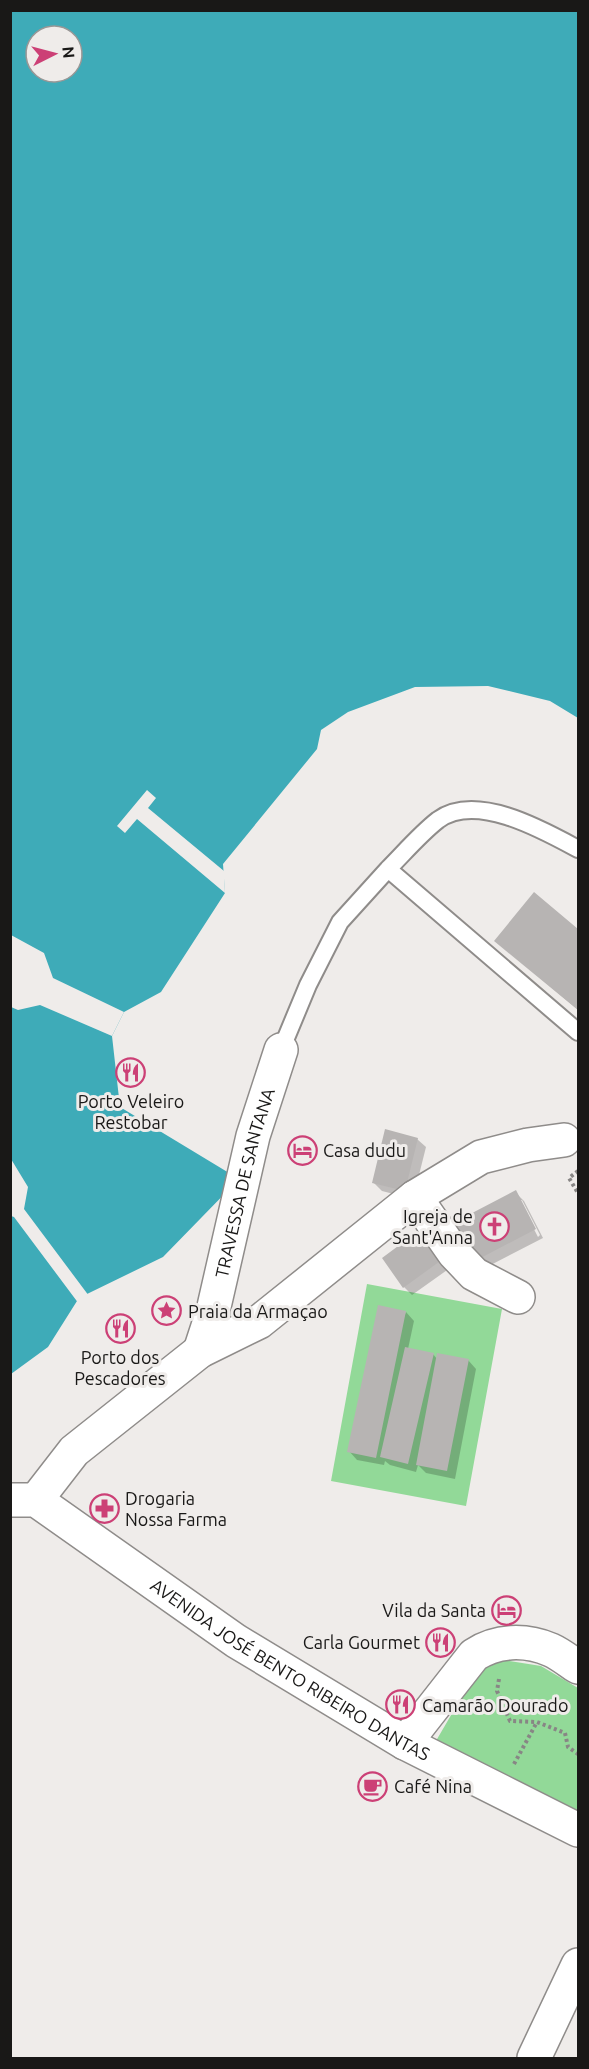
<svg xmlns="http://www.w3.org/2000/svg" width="589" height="2069" font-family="Ubuntu,sans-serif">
  <rect width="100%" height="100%" fill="#efecea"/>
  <path fill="#92d998" d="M367,1284L502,1309L466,1506L331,1481Z
    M504,1660L541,1666L578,1688V1826L433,1746L478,1669Z"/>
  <path fill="#3eabb8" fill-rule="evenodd" d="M11,11H578V718L550,701L488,686L415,687L348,712L321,730L317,749L223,864L225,893L161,992L124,1012L112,1036L120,1107L239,1179L163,1257L87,1294L77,1301L48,1347L11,1374ZM36,36H72V72H36Z"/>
  <path fill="#efecea" d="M147,790L156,798L148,808L224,871L225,893L137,819L125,833L117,826Z
    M11,935L44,953L53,978L124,1012L112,1036L40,1005L18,1010L11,1007Z
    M11,1159L28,1187L24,1209L89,1296L79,1304L14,1217L11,1216Z"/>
  <path fill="#0003" fill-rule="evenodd" d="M534,894L578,930V1010L496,941Z
    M417,1139L426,1147L413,1199L382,1191L373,1182Z
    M515,1192L524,1201L543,1238L483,1269L455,1223ZM519,1200H522L540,1235L538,1237Z
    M421,1231L450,1268L412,1295L404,1287Z
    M406,1312L414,1321L408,1349L433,1354L437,1359L468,1360L476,1369L455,1479L426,1473L418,1465L416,1472L390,1465L385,1461L384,1465L357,1460L349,1451Z"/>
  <path fill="#b7b4b3" d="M534,892L578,929V1010L494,941Z
    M385,1129L418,1138L405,1191L372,1183Z
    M516,1190L536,1229L473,1262L453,1223Z
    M421,1229L443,1259L403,1288L382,1258Z
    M378,1305L406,1311L376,1458L347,1452Z
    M405,1347L434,1353L408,1464L380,1457Z
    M437,1353L469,1359L447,1471L416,1465Z"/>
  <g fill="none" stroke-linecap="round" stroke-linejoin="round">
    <defs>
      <path id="lane" d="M578,849C543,830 476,792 438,820C420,834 404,853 388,869L578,1032
        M281,1050L308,985L340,922L388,869"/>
      <g id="street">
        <path d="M415,1197L454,1253L474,1274L518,1297"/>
        <path id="s1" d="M200,1351L213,1311L253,1136L281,1050"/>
        <path d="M36,1500L74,1451L200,1351L259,1322L415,1197L481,1157L528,1145L564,1140"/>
        <path d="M405,1743L474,1655C497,1640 525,1639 551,1650C560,1654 570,1662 578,1667"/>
        <path d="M534,2058L578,1965"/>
      </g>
      <g id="secondary">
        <path id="s2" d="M10,1500H36L236,1641L405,1743L578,1830"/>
      </g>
    </defs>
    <use href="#lane" stroke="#8f8c8a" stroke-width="20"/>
    <use href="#street" stroke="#8f8c8a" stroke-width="36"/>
    <use href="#secondary" stroke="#8f8c8a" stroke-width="36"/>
    <path stroke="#888685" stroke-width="4" stroke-dasharray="3 3" stroke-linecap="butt" d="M578,1171L569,1178L578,1193
      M499,1679L497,1691L510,1721L537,1722L565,1733L568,1747L578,1754
      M514,1764L537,1722"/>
    <use href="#lane" stroke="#fff" stroke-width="16"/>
    <use href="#street" stroke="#fff" stroke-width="33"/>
    <use href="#secondary" stroke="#fff" stroke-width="33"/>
  </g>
  <defs>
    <symbol id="restaurant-ring" viewBox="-11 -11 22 22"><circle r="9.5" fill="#efecea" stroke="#cc4076" stroke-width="1.5"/><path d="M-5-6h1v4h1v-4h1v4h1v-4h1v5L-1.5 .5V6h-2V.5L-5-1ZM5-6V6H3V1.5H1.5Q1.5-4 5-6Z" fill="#cc4076"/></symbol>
    <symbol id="hotel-ring" viewBox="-11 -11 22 22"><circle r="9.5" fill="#efecea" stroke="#cc4076" stroke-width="1.5"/><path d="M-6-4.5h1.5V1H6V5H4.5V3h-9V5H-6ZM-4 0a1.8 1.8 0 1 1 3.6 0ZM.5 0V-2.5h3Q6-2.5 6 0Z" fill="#cc4076"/></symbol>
    <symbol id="church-ring" viewBox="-11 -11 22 22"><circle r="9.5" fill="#efecea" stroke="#cc4076" stroke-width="1.5"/><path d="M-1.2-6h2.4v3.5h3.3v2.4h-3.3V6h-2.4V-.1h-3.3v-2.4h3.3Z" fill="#cc4076"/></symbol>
    <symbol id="sight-ring" viewBox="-11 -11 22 22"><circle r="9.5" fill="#efecea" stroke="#cc4076" stroke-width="1.5"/><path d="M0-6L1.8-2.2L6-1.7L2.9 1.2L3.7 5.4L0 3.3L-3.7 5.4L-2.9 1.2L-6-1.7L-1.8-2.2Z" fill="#cc4076"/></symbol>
    <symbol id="pharmacy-ring" viewBox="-11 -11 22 22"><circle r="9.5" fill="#efecea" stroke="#cc4076" stroke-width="1.5"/><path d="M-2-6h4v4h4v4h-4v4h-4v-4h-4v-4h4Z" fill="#cc4076"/></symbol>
    <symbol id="cafe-ring" viewBox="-11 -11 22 22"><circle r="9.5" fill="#efecea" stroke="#cc4076" stroke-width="1.5"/><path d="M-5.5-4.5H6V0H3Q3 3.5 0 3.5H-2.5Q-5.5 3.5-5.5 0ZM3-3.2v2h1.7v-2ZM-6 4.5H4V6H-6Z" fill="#cc4076"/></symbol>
  </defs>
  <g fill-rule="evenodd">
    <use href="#restaurant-ring" x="114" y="1056" width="33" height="33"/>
    <use href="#hotel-ring" x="286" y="1134" width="33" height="33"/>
    <use href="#church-ring" x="478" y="1210" width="33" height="33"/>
    <use href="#sight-ring" x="150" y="1294" width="33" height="33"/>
    <use href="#restaurant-ring" x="104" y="1312" width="33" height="33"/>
    <use href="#pharmacy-ring" x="88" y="1492" width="33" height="33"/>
    <use href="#hotel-ring" x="490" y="1594" width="33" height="33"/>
    <use href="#restaurant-ring" x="424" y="1626" width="33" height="33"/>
    <use href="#restaurant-ring" x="384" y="1688" width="33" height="33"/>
    <use href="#cafe-ring" x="356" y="1770" width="33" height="33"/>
  </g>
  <g text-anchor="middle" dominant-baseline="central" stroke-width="6" stroke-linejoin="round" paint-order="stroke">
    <g font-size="18" fill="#191817" stroke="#efecea" text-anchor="start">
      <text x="131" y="1101" text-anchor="middle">Porto Veleiro<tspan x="131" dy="21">Restobar</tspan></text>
      <text x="323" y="1150">Casa dudu</text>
      <text x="473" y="1216" text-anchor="end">Igreja de<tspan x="473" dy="21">Sant'Anna</tspan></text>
      <text x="188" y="1311">Praia da Armaçao</text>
      <text x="120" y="1357" text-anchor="middle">Porto dos<tspan x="120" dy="21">Pescadores</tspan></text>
      <text x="125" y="1498">Drogaria<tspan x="125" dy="21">Nossa Farma</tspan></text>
      <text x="486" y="1610" text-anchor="end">Vila da Santa</text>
      <text x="420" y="1642" text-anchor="end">Carla Gourmet</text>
      <text x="422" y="1705">Camarão Dourado</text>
      <text x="394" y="1786">Café Nina</text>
    </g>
    <g font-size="18" fill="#191817" stroke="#efecea">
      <text stroke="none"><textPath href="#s1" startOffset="174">TRAVESSA DE SANTANA</textPath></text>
      <text stroke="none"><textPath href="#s2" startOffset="332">AVENIDA JOSÉ BENTO RIBEIRO DANTAS</textPath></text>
    </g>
  </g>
  <rect width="589" height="2069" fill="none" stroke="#191817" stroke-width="24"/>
  <g transform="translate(54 54) rotate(84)"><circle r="28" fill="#efecea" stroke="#999796" stroke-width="1.5"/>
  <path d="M0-4.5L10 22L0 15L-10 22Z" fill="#cc4076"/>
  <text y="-9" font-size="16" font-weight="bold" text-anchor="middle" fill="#191817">N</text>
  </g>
</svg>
